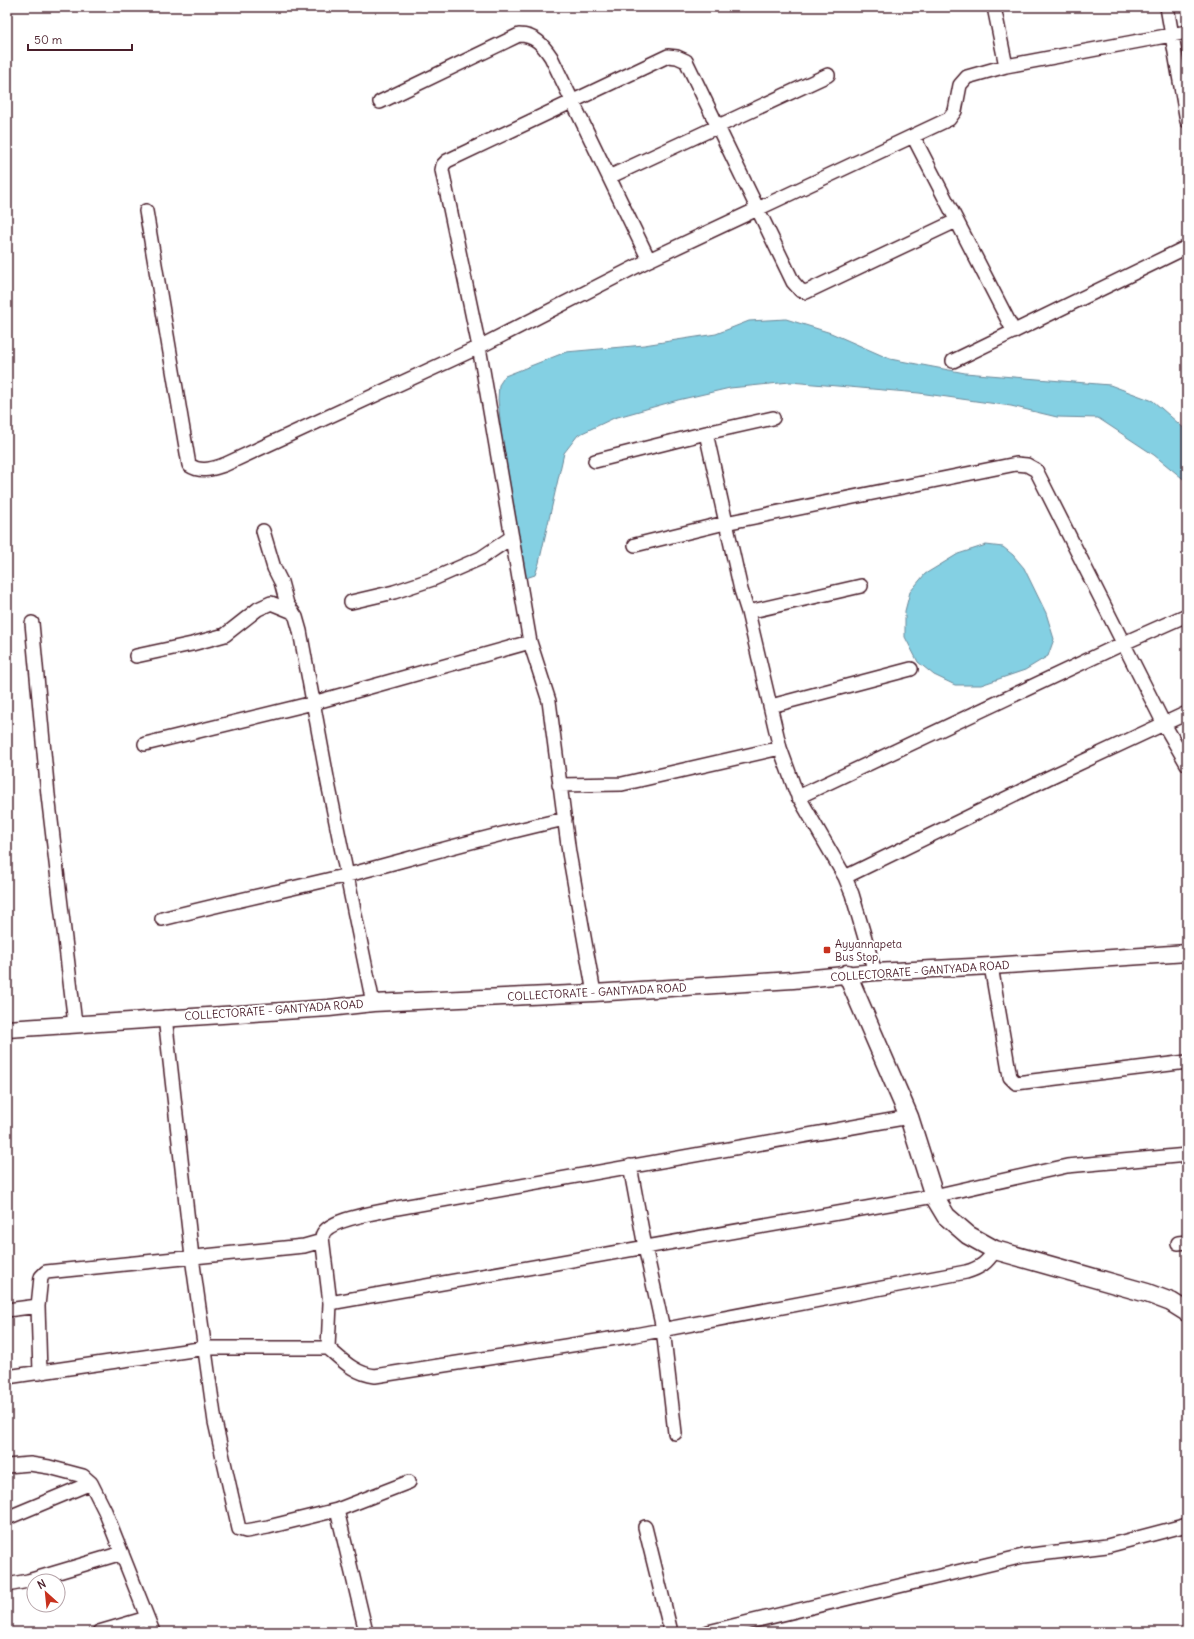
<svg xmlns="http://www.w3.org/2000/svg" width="1194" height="1639" font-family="Delius,sans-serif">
  <rect width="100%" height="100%" fill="#fff"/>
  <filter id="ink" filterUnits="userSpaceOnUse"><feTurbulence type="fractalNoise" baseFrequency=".025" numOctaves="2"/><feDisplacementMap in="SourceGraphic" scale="8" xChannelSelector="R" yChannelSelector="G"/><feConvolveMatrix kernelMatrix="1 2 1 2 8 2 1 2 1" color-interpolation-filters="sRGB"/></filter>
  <g filter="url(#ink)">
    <path fill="#84d0e3" stroke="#6d8999" d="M786 319 831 333 890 359 965 373 1110 385 1153 401 1187 431V482L1154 455 1098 418 1057 417 1011 406 919 393 790 382 730 388 678 400 614 418 578 435 564 453 539 563 535 575 526 578 512 512 505 472 498 399 499 385 505 376 566 352 644 345 716 334 749 321Z
      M986 545 1003 547 1013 555 1024 568 1046 613 1054 639 1048 656 1025 670 981 685H955L934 675 918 662 905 637V611L910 592 925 574 958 554Z"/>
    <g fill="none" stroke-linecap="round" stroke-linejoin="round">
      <g stroke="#4a1f2b" stroke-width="16">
        <path id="minor" d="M994 7 1006 66
          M1167 7 1187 121
          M380 102 519 35C535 35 543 45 551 57L649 260
          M913 136 1014 332
          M609 177 828 75
          M146 211 189 465C201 473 211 469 224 465L479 347 649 260 949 119 955 111 960 85 967 77 1006 66 1187 32
          M953 361 1187 247
          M706 433 741 590 748 612 780 748 796 792 845 877 852 894 875 972
          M595 461 706 433 773 418
          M263 531 274 568 281 582 287 604 296 617 300 631 328 783 373 1003
          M635 545 725 523 1016 464 1027 465 1036 470 1164 724 1187 764
          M351 602 394 592 433 579 481 558 512 537
          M748 612 861 586
          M32 623 48 795 75 1024
          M136 656 192 644 225 635 258 609 271 603 293 612
          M771 706 911 669
          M145 744 313 703 530 642
          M559 785 622 784 780 748
          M798 797 1124 643 1187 615
          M845 877 1050 777 1187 713
          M162 919C224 903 286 890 348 875 420 856 492 835 565 819
          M991 966 1010 1077 1016 1083 1187 1062
          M594 993 569 853 549 701 530 642 479 347 442 170 443 165 447 161 668 56 677 57 686 61 793 282 800 290 806 292 956 221
          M165 1017 192 1257 215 1422 239 1529 246 1531 268 1527 337 1510 409 1482
          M630 1166 645 1247 663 1329 675 1433
          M1178 1243 1187 1242
          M330 1303 934 1196 1067 1166 1187 1155
          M7 1310 38 1306
          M328 1348 330 1303 322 1237C324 1219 381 1212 397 1208L909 1117
          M40 1373 38 1306 41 1277 46 1272 304 1246 322 1241
          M7 1377 206 1348H328C342 1360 355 1374 375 1376L635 1335 966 1272C980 1268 987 1263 995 1250
          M7 1466 30 1464 49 1467 83 1476 91 1483
          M337 1510 366 1632
          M7 1518 91 1483 105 1511 153 1632
          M645 1527 671 1632
          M7 1585 28 1581 122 1553
          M99 1632 147 1618
          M708 1632 1023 1556 1107 1546 1187 1525"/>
      </g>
      <g stroke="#4a1f2b" stroke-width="19">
        <path id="tertiary" d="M7 1029 329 1008 373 1003 594 993 793 980 875 972 991 966 1187 953"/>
      </g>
      <g stroke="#4a1f2b" stroke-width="21">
        <path id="secondary" d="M847 974 909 1117 934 1196 946 1216 968 1235 995 1250 1147 1293 1171 1302 1187 1312"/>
      </g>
      <use href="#minor" stroke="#fff" stroke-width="13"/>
      <use href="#tertiary" stroke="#fff" stroke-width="16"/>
      <use href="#secondary" stroke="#fff" stroke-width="18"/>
    </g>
  </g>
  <rect fill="#c8321e" stroke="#fff" stroke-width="1.5" x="823" y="946" width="8" height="8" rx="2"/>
  <g text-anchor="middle" stroke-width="4" stroke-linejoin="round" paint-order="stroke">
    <g font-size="11" fill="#4a1f2b" stroke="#fff" text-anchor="start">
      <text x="835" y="948">Ayyannapeta<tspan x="835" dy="13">Bus Stop</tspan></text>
    </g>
    <g font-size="11" fill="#4a1f2b" stroke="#fff">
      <text transform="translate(920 971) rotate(-4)" y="4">COLLECTORATE - GANTYADA ROAD</text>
      <text transform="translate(597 992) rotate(-3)" y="4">COLLECTORATE - GANTYADA ROAD</text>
      <text transform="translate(274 1010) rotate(-4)" y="4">COLLECTORATE - GANTYADA ROAD</text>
    </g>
  </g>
  <rect width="1194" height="1639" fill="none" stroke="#fff" stroke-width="24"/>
  <rect x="12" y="12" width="1170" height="1615" fill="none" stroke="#4a1f2b" stroke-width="1.5" filter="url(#ink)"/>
  <g transform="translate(46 1593) rotate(333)"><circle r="19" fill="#ffffff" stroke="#b7a5aa"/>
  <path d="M0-3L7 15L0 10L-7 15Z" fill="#c8321e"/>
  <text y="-6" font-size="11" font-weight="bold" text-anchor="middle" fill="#4a1f2b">N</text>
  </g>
  <path d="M28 44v6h104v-6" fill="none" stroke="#4a1f2b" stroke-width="2"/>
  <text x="34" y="44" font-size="12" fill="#4a1f2b" stroke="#ffffff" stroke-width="3" paint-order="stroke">50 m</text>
</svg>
